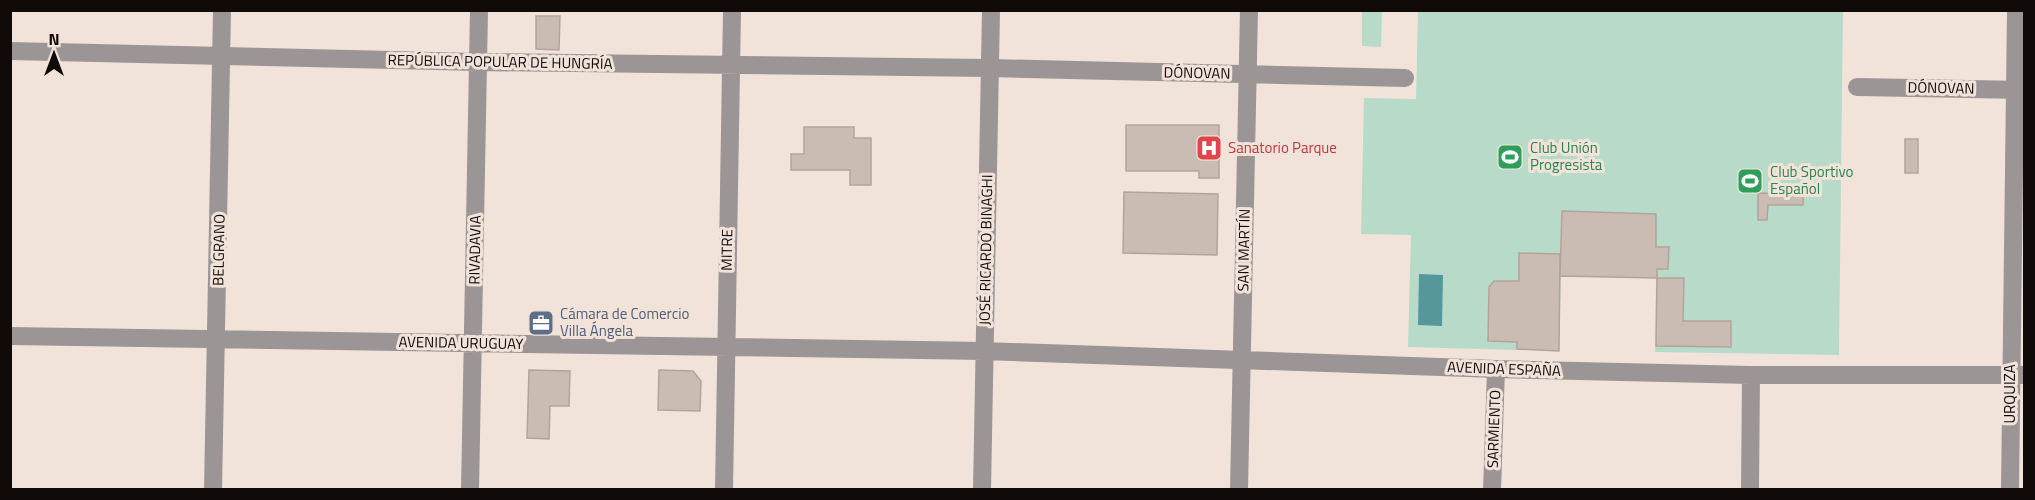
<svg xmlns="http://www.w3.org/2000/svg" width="2035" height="500" font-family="'Titillium Web',sans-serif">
  <rect width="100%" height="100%" fill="#f2e3da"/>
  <path fill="#b8dbc9" d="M1362 11H1382L1381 47 1362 46Z
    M1418 11H1843L1839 355 1655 352 1656 278 1561 276 1559 351 1408 347 1411 235 1361 234 1364 98 1416 99Z"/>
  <path fill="#55979b" d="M1419 274 1443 275 1442 326 1418 325Z"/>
  <path fill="#cabcb3" stroke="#b2a49c" stroke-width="1.5" d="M536 16H560L559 50 536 49Z
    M1126 125H1219V178H1199V171H1126Z
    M804 127H854V138H871V185H850V170H791V154H804Z
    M1905 139H1918V173H1905Z
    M1124 192 1218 194 1217 255 1123 253Z
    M1758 193 1803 194V205H1768L1767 220H1758Z
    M1562 211 1656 214V247H1669L1668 269H1657V278L1560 276Z
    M1519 253 1560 254 1559 351 1517 349V342L1488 341 1489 287 1494 281H1519Z
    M1657 278H1684L1683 321H1731V347L1656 346Z
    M529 370 570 371 569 406H550L549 439 527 438Z
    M659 370 693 371 701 381 700 411 658 410Z"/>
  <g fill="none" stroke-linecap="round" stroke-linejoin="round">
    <path stroke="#9c9595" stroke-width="18" d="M10 51 478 62 990 68 1405 78
      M1857 87 2024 90
      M10 336 984 351 1496 369 1751 375H2024
      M213 490 222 10
      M470 490 479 10
      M724 490 732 10
      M982 490 991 10
      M1239 490 1249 10
      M1492 490 1496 369
      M1750 490 1751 375
      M2010 490 2016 10"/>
  </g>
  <defs>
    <g id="hospital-square" transform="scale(1.35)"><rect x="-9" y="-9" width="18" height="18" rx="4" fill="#e0444e" stroke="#f2e3da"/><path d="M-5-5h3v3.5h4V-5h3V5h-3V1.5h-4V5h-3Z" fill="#fff"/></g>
    <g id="stadium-square" transform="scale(1.35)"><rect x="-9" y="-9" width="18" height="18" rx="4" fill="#2e9e5b" stroke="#f2e3da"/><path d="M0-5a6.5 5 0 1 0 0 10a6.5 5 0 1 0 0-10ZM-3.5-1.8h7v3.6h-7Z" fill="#fff"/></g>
    <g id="office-square" transform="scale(1.35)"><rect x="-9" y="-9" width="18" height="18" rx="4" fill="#5c6f8a" stroke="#f2e3da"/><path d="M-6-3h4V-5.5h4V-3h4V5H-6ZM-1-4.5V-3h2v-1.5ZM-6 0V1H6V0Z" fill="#fff"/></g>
  </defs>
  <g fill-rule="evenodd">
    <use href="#hospital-square" x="1209" y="148"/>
    <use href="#stadium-square" x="1510" y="157"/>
    <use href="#stadium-square" x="1750" y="181"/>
    <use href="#office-square" x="541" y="323"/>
  </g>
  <g text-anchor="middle" stroke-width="6" stroke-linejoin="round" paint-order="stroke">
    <g font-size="15" fill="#100b09" stroke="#f2e3da">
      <text transform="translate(500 62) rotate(1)" y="5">REPÚBLICA POPULAR DE HUNGRÍA</text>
      <text transform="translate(1197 73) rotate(1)" y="5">DÓNOVAN</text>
      <text transform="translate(1941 88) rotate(1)" y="5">DÓNOVAN</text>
      <text transform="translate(219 250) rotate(-89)" y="5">BELGRANO</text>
      <text transform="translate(475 250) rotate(-89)" y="5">RIVADAVIA</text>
      <text transform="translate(727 250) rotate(-89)" y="5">MITRE</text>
      <text transform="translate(986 250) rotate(-89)" y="5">JOSÉ RICARDO BINAGHI</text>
      <text transform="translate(1244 250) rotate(-89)" y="5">SAN MARTÍN</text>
      <text transform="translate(461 343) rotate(1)" y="5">AVENIDA URUGUAY</text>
      <text transform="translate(1504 369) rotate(2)" y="5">AVENIDA ESPAÑA</text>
      <text transform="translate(2010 394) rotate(-90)" y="5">URQUIZA</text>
      <text transform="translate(1494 429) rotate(-88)" y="5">SARMIENTO</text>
    </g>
    <g font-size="15" fill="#be3a42" stroke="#f2e3da" text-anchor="start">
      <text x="1228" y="153">Sanatorio Parque</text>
    </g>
    <g font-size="15" fill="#27864d" stroke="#f2e3da" text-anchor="start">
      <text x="1530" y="153">Club Unión<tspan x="1530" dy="17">Progresista</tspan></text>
      <text x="1770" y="177">Club Sportivo<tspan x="1770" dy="17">Español</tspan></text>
    </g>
    <g font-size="15" fill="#4e5e75" stroke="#f2e3da" text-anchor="start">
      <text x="560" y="319">Cámara de Comercio<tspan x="560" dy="17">Villa Ángela</tspan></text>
    </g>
  </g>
  <rect width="2035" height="500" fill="none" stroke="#100b09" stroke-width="24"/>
  <g transform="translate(54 54)" stroke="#f2e3da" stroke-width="4.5" paint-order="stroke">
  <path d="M0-4.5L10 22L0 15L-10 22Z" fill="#100b09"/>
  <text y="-9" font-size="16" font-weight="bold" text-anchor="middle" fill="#100b09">N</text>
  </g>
</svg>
